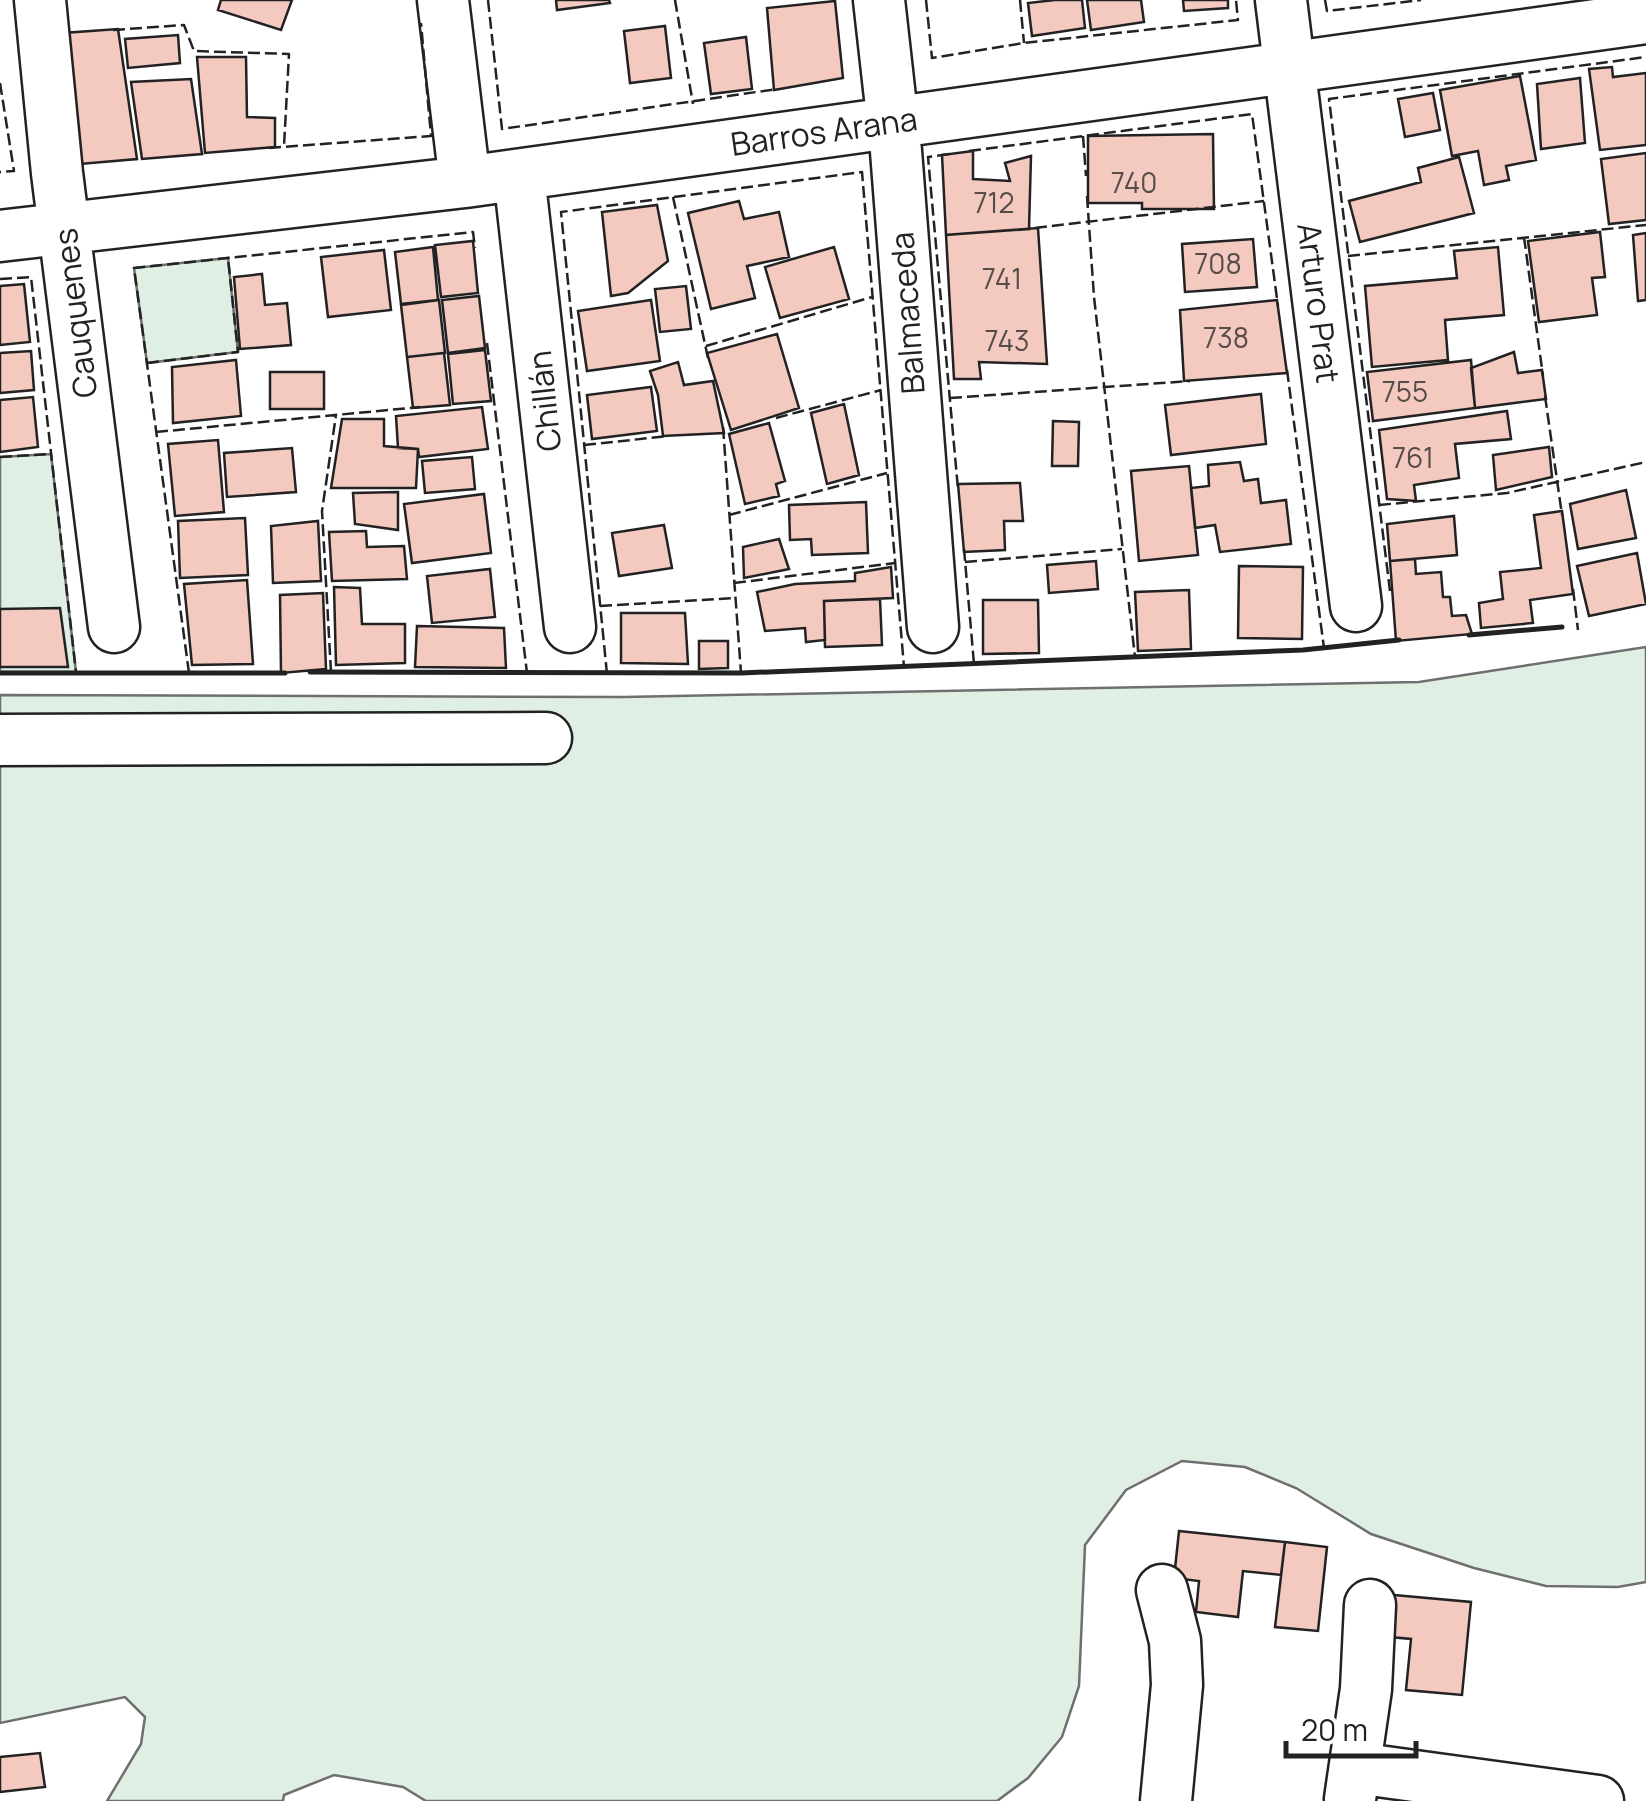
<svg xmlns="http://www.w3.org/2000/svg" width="1646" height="1801" font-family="Manrope,sans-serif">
  <rect width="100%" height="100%" fill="#fff"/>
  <path fill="#e0efe3" stroke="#6f6f6f" stroke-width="2.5" d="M228 258 238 352 147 363 134 268Z
    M51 454 76 672H0V457Z
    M1646 647V1582L1618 1587 1546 1586 1474 1568 1371 1534 1296 1488 1245 1467 1182 1461 1126 1490 1085 1545 1079 1686 1062 1737 1028 1778 997 1801H426L403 1787 334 1775 284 1795 283 1801H107L141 1744 145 1717 125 1697 0 1723V695L624 697 1419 682Z"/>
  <path fill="#f3c9c0" stroke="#222" stroke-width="2.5" d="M221 0H292L281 30 218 10Z
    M556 0H609L610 3 557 10Z
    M1055 0H1082L1085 28 1032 36 1028 3Z
    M1087 0H1141L1144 22 1091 30Z
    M1183 0H1228V8L1184 11Z
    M835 1 843 78 774 90 767 8Z
    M665 26 671 78 630 83 624 31Z
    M118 29 137 159 80 164 63 33Z
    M178 35 180 63 128 68 125 39Z
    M746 37 752 89 711 94 704 43Z
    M197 57H246L247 117 275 118V147L205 153Z
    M1612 67 1613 77 1646 73V145L1600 150 1589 69Z
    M1520 76 1536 160 1506 166 1509 180 1484 185 1478 151 1452 156 1440 90Z
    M1580 78 1585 143 1541 149 1537 84Z
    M191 79 202 154 142 159 131 82Z
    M1433 93 1440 130 1405 137 1398 99Z
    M1213 134 1214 209H1142V203H1088V136Z
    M973 151V179L1010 181 1005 163 1031 156 1029 229 946 235 942 155Z
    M1646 153V220L1609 224 1601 159Z
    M1459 157 1474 213 1360 242 1349 201 1421 182 1418 168Z
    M739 201 744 219 779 212 789 257 747 266 755 298 711 309 688 213Z
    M657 205 668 261 628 293 611 296 602 212Z
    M1038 228 1047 364 979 362 981 379H954L946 235Z
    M1600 232 1605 277 1592 278 1597 315 1539 322 1528 241Z
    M1646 233V300L1638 301 1633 235Z
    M1253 239 1257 287 1185 292 1182 244Z
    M473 241 478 293 441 297 435 245Z
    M433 247 438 300 401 304 395 252Z
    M834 247 849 299 780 318 765 267Z
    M1498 247 1504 315 1445 320 1448 360 1372 367 1365 286 1457 278 1454 251Z
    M384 250 391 310 328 317 321 257Z
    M262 274 265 305 287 303 291 345 240 349 234 277Z
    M24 284 30 342 0 345V286Z
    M686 286 691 329 660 332 655 289Z
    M479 296 485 348 448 353 442 300Z
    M439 300 445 353 407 357 401 305Z
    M651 300 660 361 587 371 578 311Z
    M1277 300 1287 373 1184 381 1180 310Z
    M777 334 799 408 731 430 707 353Z
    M485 350 491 401 453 404 448 354Z
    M31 351 34 390 0 393V353Z
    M1514 352 1518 373 1542 370 1546 399 1475 408 1471 368Z
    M444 353 450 405 413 408 407 357Z
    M236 360 241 416 173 423 172 367Z
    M1471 360 1475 408 1373 421 1367 372Z
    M678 362 684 385 713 381 724 433 663 436 658 395 650 371Z
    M270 372H324V409H270Z
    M651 387 657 431 592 439 587 395Z
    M1261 394 1266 444 1171 455 1165 405Z
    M33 397 38 447 0 452V400Z
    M844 404 859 475 827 484 811 413Z
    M482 407 488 449 419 457 418 449 398 448 396 416Z
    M1507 411 1511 439 1455 444 1459 478 1414 485 1416 501 1387 499 1379 430Z
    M342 419H384V446L418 449 416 488H331Z
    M1053 421 1079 422 1078 466H1052Z
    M769 423 785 481 776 484 779 496 745 504 729 434Z
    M218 440 224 512 175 516 168 444Z
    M1549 447 1552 477 1496 490 1493 455Z
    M292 448 296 492 227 497 224 453Z
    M472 457 475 489 425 493 422 461Z
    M1240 462 1244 481 1258 479 1261 503 1286 500 1291 544 1220 552 1215 525 1195 528 1191 488 1209 486 1208 465Z
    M1189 466 1198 555 1139 561 1131 471Z
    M1020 483 1023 521H1004L1005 550 964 552 958 484Z
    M1626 490 1636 538 1578 549 1570 504Z
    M398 492V530L355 524 353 493Z
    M484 494 491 553 412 563 404 504Z
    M866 502 868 553 812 555 811 539 790 540 789 505Z
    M1562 511 1573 594 1530 600 1533 623 1481 628 1479 603 1503 599 1500 572 1541 568 1534 515Z
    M1454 516 1457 555 1390 561 1387 524Z
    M245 518 248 575 180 578 178 521Z
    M318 521 321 581 273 583 271 526Z
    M664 525 672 568 619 576 612 533Z
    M366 531 367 547 404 546 407 579 332 581 329 532Z
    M779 539 789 569 744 578 743 547Z
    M1637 553 1646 604 1589 616 1577 566Z
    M1415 559 1416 574 1441 572 1443 597H1450L1452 616 1466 615 1472 634 1396 641 1390 561Z
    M1096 561 1098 589 1049 593 1047 565Z
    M1239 566 1303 567 1302 639 1238 638Z
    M891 567 893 598 824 601 825 640 806 642 805 628 765 631 757 592 795 584 855 581V573Z
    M490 569 495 617 432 623 427 576Z
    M247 580 253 664 192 665 184 584Z
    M334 587 360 588 362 624H405V663L336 665Z
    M1189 590 1191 649 1138 651 1135 592Z
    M323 593 326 669 281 673 280 595Z
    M880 599 882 645 825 647 824 601Z
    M983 600H1038L1039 653 983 654Z
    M60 608 68 667H0V609Z
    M621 613H685L688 664 621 663Z
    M417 626 504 628 506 668 415 667Z
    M699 641H728V668L699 669Z
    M1179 1531 1285 1542 1281 1575 1243 1571 1238 1617 1196 1612 1199 1581 1174 1578Z
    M1285 1542 1327 1547 1318 1631 1275 1627Z
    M1394 1595 1471 1602 1462 1695 1406 1690 1411 1639 1390 1637Z
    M40 1753 45 1787 0 1792V1757Z"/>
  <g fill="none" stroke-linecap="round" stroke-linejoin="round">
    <g stroke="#222" stroke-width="55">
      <path id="minor" d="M40 0 57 173 114 627
        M443 0 465 182
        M879 0 896 151 933 627
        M1281 0 1356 606
        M519 175 570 627
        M0 236 465 182 1646 18
        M0 740 546 738
        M1162 1590 1175 1641 1177 1685 1166 1801
        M1356 1768 1598 1801
        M1350 1799 1366 1689 1370 1605"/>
    </g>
    <use href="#minor" stroke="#fff" stroke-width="50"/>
    <path stroke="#222" stroke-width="2.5" stroke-dasharray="12 5" stroke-linecap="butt" d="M488 0 502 129 777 89
      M675 0 693 104
      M926 0 932 58 1024 43 1238 20 1236 0
      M1020 0 1024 43
      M1325 0 1327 11 1421 0
      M113 30 184 25 194 51 289 54 284 146
      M0 83 14 171 0 172
      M1083 136 1086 176
      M269 148 431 136 421 23
      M969 151 1252 114 1278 306
      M949 154 928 157 958 489
      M1087 196 1094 297 1135 657
      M673 197 708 358
      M1035 228 1264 201
      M1524 237 1543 376
      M1348 256 1646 225
      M0 279 31 277 76 672
      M487 343 527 673
      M706 346 872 297
      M147 363 238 352 228 258
      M1287 370 1324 648
      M1545 396 1562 515
      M950 398 1190 381
      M776 418 881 390
      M723 427 741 673
      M156 432 420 407
      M584 445 669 436
      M0 457 51 454
      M1379 505 1507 493 1646 462
      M729 515 887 473
      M964 549 974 664
      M965 562 1122 549
      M734 583 895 563
      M1573 589 1578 630
      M1390 591 1329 99 1646 57
      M600 606 736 598
      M331 672 322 511 336 415
      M189 673 134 268 473 232 475 248
      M607 674 561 212 862 172 904 667"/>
    <path stroke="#222" stroke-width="5" d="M1469 635 1562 627
      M310 672 741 673 1303 650 1399 640
      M0 673H285"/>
  </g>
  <g text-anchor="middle" stroke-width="8" stroke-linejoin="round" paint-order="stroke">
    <g font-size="28" fill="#564c4a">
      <text x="1134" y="193">740</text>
      <text x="994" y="213">712</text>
      <text x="1218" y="274">708</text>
      <text x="1002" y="289">741</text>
      <text x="1226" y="348">738</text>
      <text x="1007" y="351">743</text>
      <text x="1405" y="402">755</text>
      <text x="1413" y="468">761</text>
    </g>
    <g font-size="32" fill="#222" stroke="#fff">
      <text transform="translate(824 132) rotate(-8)" y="11">Barros Arana</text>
      <text transform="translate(1318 303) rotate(83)" y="11">Arturo Prat</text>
      <text transform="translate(76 313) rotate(-97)" y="11">Cauquenes</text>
      <text transform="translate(908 313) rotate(-94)" y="11">Balmaceda</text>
      <text transform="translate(545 401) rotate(-96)" y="11">Chillán</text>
    </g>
  </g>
  <path d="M1286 1741v15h130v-15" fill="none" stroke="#222222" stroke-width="5"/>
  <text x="1301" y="1741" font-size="30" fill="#222222" stroke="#ffffff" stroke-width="8" paint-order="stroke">20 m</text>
</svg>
